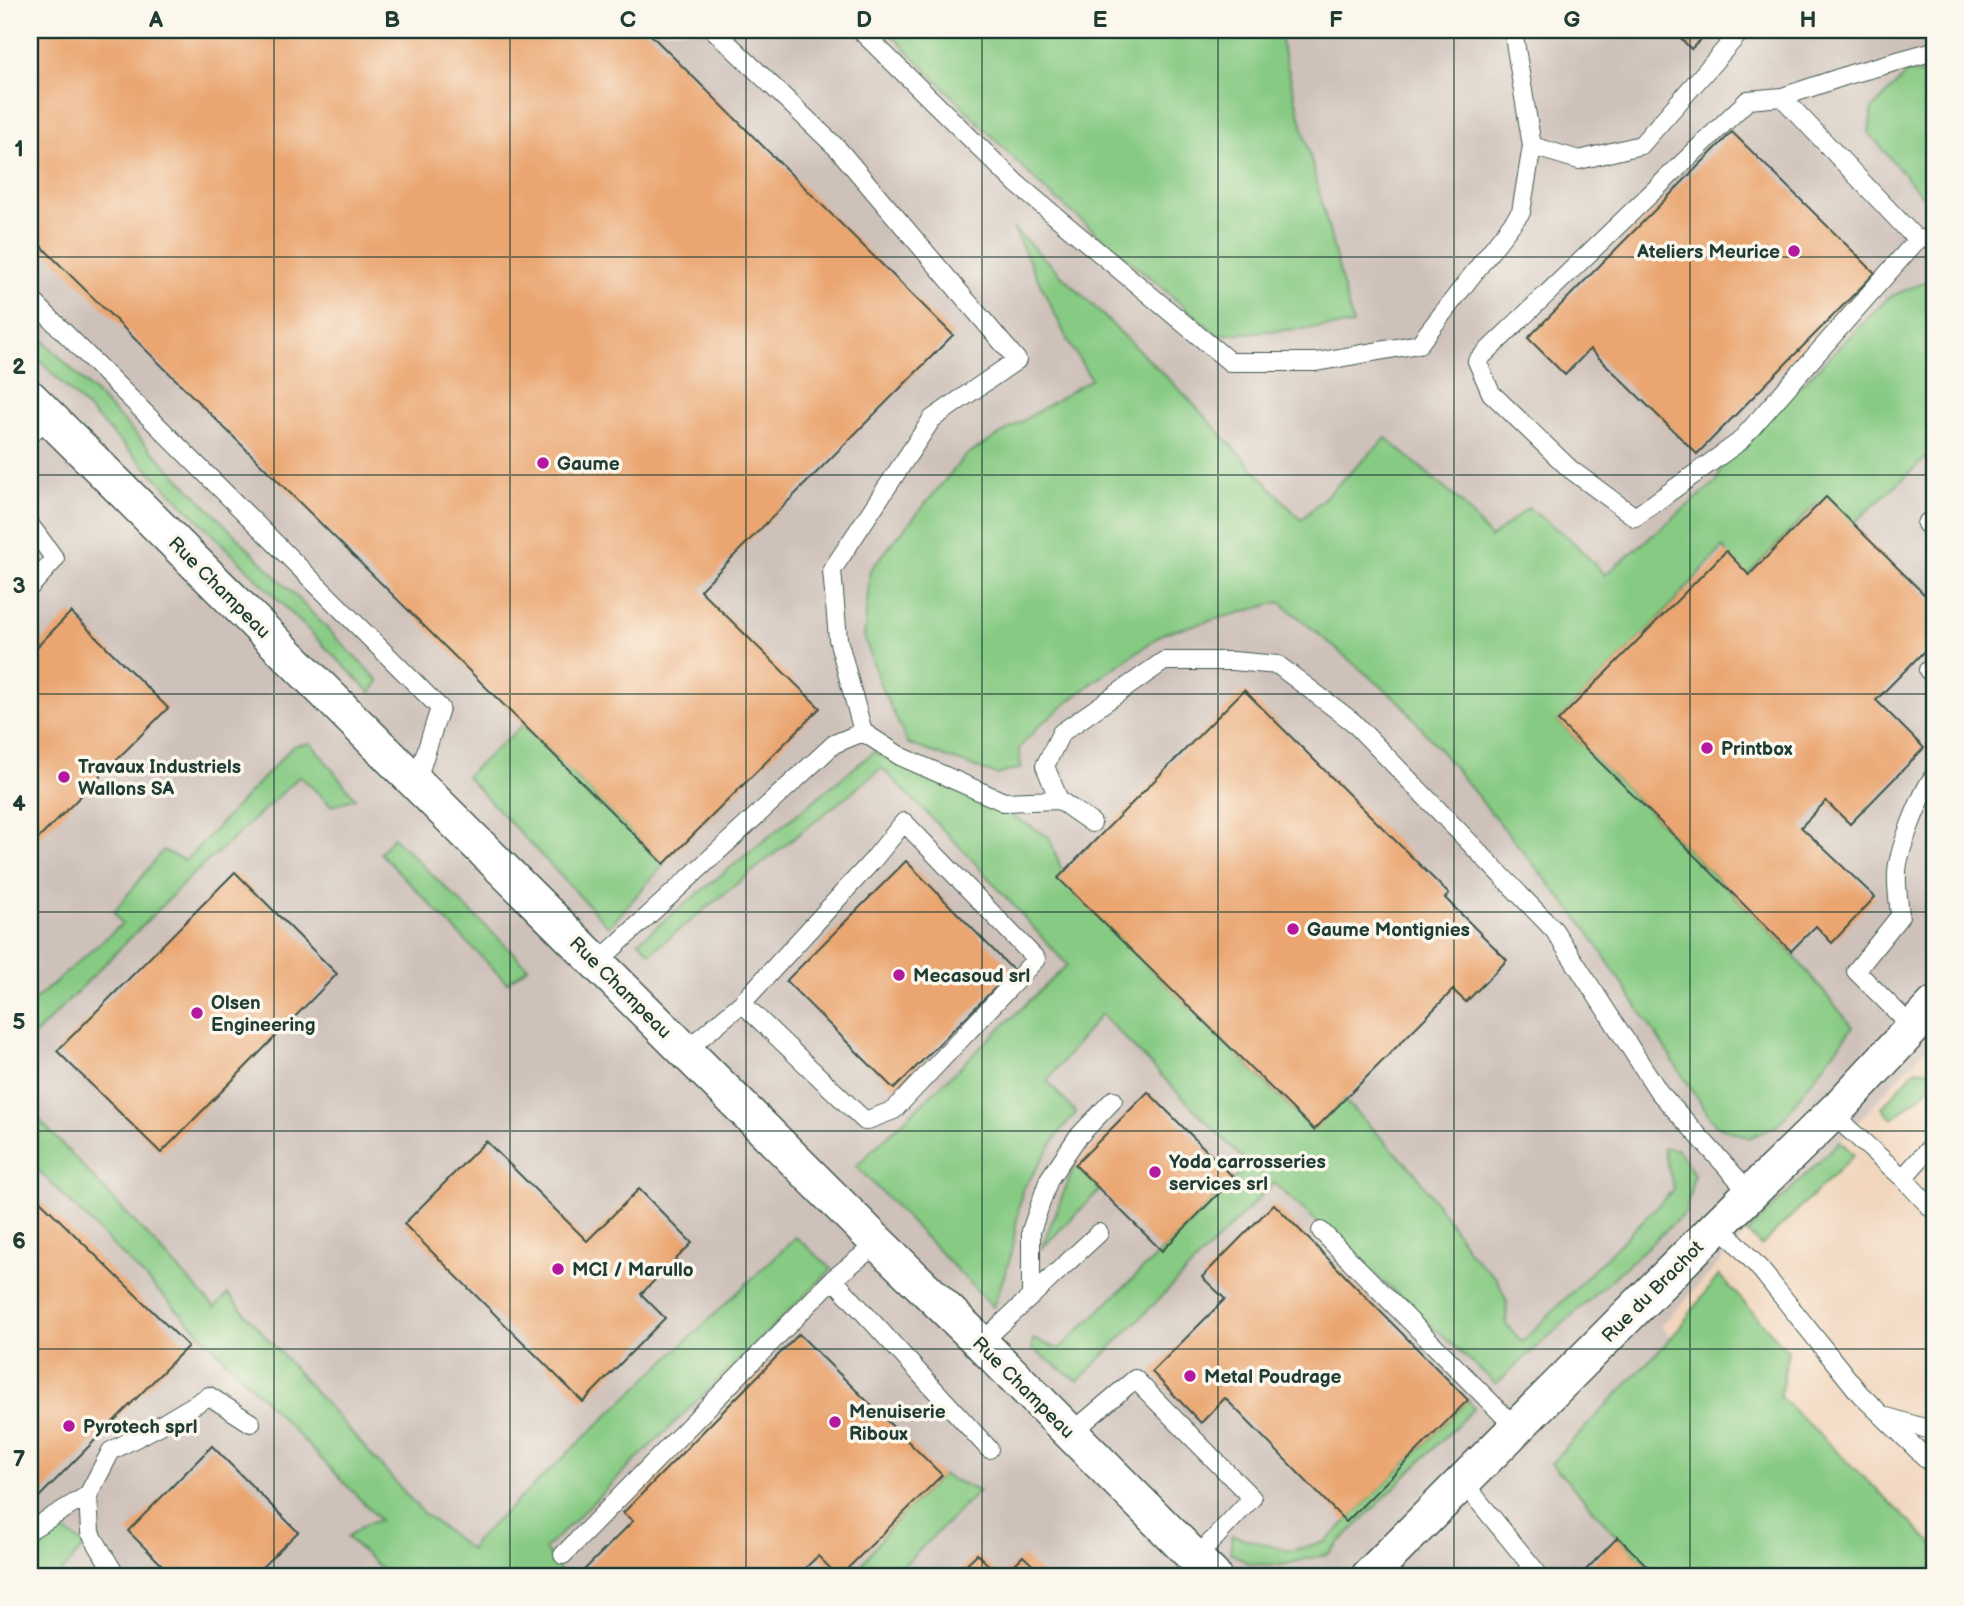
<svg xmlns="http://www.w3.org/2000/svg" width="1964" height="1606" font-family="'Balsamiq Sans',sans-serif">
  <rect width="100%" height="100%" fill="#fbf7ec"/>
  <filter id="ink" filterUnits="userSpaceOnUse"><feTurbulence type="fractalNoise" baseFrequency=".0143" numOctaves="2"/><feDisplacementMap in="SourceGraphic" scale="14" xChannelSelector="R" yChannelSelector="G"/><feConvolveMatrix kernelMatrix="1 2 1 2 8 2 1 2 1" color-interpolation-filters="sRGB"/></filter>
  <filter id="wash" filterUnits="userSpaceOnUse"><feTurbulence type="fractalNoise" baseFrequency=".00686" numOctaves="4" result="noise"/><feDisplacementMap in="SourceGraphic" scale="28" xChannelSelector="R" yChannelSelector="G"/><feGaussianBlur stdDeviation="1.57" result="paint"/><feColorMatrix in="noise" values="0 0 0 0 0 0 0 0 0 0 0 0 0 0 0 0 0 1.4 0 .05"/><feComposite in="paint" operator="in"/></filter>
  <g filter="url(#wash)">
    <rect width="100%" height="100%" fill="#f2ecd5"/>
    <path fill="#f1d5bd" d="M1934 1040V1576H1905L1661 1326 1747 1233 1840 1141Z"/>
    <path fill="#cec1ba" d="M30 30H1934V1040L1840 1141 1747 1233 1661 1326 1905 1576H30Z"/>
    <path fill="#86ca83" stroke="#52845c" stroke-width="2" d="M887 30H1278L1353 325 1218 335 1043 188Z
      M1908 72 1934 76 1933 209 1869 133 1872 109Z
      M1013 228 1184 394 1301 520 1386 438 1462 503 1490 538 1528 508 1569 538 1605 575 1716 482 1724 462 1889 297 1934 278V451L1849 527 1818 502 1745 578 1723 547 1651 627 1558 721 1790 951 1853 1027 1778 1125 1749 1138 1715 1125 1585 927 1401 703 1280 602 1164 633 1091 684 1039 726 1019 748 1021 768 997 775 908 744 880 684 864 636 870 570 965 456 1091 379 1069 343Z
      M30 327 379 681 371 693 30 351Z
      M523 725 664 864 609 927 466 776Z
      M311 743 355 798 332 806 300 776 223 848 193 874 30 1040V1004L122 924 114 912 163 850 185 861 293 746Z
      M874 752 998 808 1049 837 1063 873 1059 878 1313 1130 1344 1100 1414 1171 1472 1255 1497 1279 1507 1301 1506 1324 1522 1342 1674 1189 1663 1148 1677 1149 1694 1174 1686 1212 1496 1384 1274 1183 1078 1381 1032 1349 1033 1339 1059 1349 1162 1251 1249 1165 1101 1014 1047 1081 1076 1113 1061 1130 1022 1191 1010 1259 993 1307 856 1166 1067 965 965 852 882 768 650 953 639 941Z
      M393 837 528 967 507 983 380 853Z
      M1934 1068V1084L1892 1119 1882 1107 1916 1069 1930 1071Z
      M30 1110 215 1308 228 1294 422 1512 471 1550 474 1542 796 1237 832 1269 545 1549 564 1576H389L347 1537 366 1524 380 1520 197 1330 30 1162Z
      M1840 1141 1854 1155 1761 1246 1747 1233Z
      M1075 1165 1100 1190 1041 1249Z
      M1719 1275 1788 1351 1780 1397 1934 1545V1576H1657L1618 1537 1551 1463 1672 1337Z
      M1468 1400 1474 1408 1328 1554 1282 1565 1250 1564 1230 1553 1232 1535 1290 1551 1327 1541Z
      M942 1475 979 1491 893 1576H853L890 1527Z
      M56 1525 85 1545 59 1576H30V1548Z"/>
    <g id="blocks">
      <path fill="#eaa56f" d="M30 30H646L953 335 700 590 820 708 664 864 30 235Z
        M1673 30H1711L1691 49Z
        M1732 132 1875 273 1697 454 1590 349 1565 375 1528 338Z
        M1826 497 1934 604V641L1876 700 1924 748 1850 824 1826 801 1801 827 1875 897 1832 943 1816 926 1791 951 1558 721 1726 551 1749 575Z
        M71 612 168 708 30 847V654Z
        M1244 690 1449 894 1445 898 1507 960 1466 1002 1453 990 1314 1130 1058 878Z
        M906 861 1013 970 894 1089 786 981Z
        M235 872 337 974 161 1153 57 1051Z
        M1148 1092 1234 1178 1162 1251 1075 1165Z
        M486 1141 587 1241 639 1189 692 1243 641 1294 665 1318 583 1402 404 1224Z
        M30 1191 188 1346 30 1506Z
        M1274 1204 1468 1400 1346 1522 1225 1398 1201 1423 1152 1372 1225 1299 1202 1277Z
        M799 1334 942 1475 840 1576H838L818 1556 797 1576H578L633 1521 623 1513Z
        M212 1446 298 1532 253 1576H173L128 1531Z
        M1618 1537 1657 1576H1580Z
        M977 1554 1000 1576H954Z
        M1023 1556 1044 1576H1003Z"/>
    </g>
  </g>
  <g filter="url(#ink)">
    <use href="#blocks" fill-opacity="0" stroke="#3f574c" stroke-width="2"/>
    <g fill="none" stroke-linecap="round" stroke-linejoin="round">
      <g stroke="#3f574c" stroke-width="20">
        <path id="lane" d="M714 30 838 149 1017 360 932 419 832 570 838 639 863 732
          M860 30 1017 184 1230 362H1316L1419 344 1521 212 1532 146 1513 30
          M1934 51 1851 74 1782 97 1917 240 1934 237
          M1782 97 1748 100 1477 361 1491 393 1570 469 1635 517 1739 442 1917 240
          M1532 146 1579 160 1641 145 1742 30
          M30 298 440 708 416 783
          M30 434 49 417
          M1926 524 1934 516
          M30 525 55 559 30 587
          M1928 670 1934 677
          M1092 823 1059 800 1045 766 1061 733 1164 661H1233L1278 665 1353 722 1554 930 1659 1092 1750 1193
          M597 963 834 744 863 732 900 756 1004 802 1059 800
          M1913 1028 1856 971 1900 916C1899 902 1896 887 1897 873 1897 853 1922 791 1934 776
          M685 1051 742 1003 865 1121 894 1110 1036 959 904 822 873 860 742 1003
          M1832 1114 1903 1178 1934 1143
          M1903 1178 1934 1211
          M1719 1224 1761 1270 1860 1394 1934 1466
          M1321 1231 1516 1428
          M833 1279 878 1243
          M1031 1297V1231L1049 1179 1077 1138 1113 1100
          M981 1343 1099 1233
          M1887 1417 1934 1431
          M1070 1434 1135 1379 1252 1498 1195 1559
          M1463 1482 1538 1574
          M30 1530 88 1495
          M563 1555 833 1279 989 1449
          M116 1576 90 1532 88 1495 111 1451 159 1426 209 1396 251 1423"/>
      </g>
      <g stroke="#3f574c" stroke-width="38">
        <path id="street" d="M30 398 878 1243 981 1343 1213 1576
          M1369 1576 1722 1221 1841 1105 1934 1005"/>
      </g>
      <use href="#lane" stroke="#fff" stroke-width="18"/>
      <use href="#street" stroke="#fff" stroke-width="35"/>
    </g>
  </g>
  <path fill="none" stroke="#1f3d34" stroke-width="2" stroke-opacity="0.55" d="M274 30V1576M510 30V1576M746 30V1576M982 30V1576M1218 30V1576M1454 30V1576M1690 30V1576M30 257H1934M30 475H1934M30 694H1934M30 912H1934M30 1131H1934M30 1349H1934"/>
  <g fill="#b5179e" stroke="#fbf7ec" stroke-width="2.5">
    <circle cx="1794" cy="251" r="7"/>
    <circle cx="543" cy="463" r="7"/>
    <circle cx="1707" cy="748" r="7"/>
    <circle cx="64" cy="777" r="7"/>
    <circle cx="1293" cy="929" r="7"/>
    <circle cx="899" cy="975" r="7"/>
    <circle cx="197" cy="1013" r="7"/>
    <circle cx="1155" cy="1172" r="7"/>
    <circle cx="558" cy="1269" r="7"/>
    <circle cx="1190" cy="1376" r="7"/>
    <circle cx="835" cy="1422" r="7"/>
    <circle cx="69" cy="1426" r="7"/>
  </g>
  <g text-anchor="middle" stroke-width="7" stroke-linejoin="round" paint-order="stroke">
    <g font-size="19" font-weight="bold" fill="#1f3d34" stroke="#fbf7ec" text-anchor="start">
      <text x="1780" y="258" text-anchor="end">Ateliers Meurice</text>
      <text x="557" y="470">Gaume</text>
      <text x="1721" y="755">Printbox</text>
      <text x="78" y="773">Travaux Industriels<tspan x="78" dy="22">Wallons SA</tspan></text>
      <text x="1307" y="936">Gaume Montignies</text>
      <text x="913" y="982">Mecasoud srl</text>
      <text x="211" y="1009">Olsen<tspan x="211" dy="22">Engineering</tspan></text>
      <text x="1169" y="1168">Yoda carrosseries<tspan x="1169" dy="22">services srl</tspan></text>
      <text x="572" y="1276">MCI / Marullo</text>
      <text x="1204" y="1383">Metal Poudrage</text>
      <text x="849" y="1418">Menuiserie<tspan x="849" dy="22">Riboux</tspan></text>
      <text x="83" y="1433">Pyrotech sprl</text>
    </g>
    <g font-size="19" fill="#1f3d34" stroke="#fbf7ec">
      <text transform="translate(220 587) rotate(45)" y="7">Rue Champeau</text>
      <text transform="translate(621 987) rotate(45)" y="7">Rue Champeau</text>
      <text transform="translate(1652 1291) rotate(-45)" y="7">Rue du Brachot</text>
      <text transform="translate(1024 1387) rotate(45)" y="7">Rue Champeau</text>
    </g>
  </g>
  <rect width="1964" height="1606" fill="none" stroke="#fbf7ec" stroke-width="77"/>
  <rect x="38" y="38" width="1888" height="1530" fill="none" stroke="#1f3d34" stroke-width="2.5"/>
  <g font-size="23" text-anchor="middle" font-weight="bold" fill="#1f3d34">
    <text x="156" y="27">A</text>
    <text x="392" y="27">B</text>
    <text x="628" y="27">C</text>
    <text x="864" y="27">D</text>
    <text x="1100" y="27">E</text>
    <text x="1336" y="27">F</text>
    <text x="1572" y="27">G</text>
    <text x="1808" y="27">H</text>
    <text x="19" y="156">1</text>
    <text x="19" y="374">2</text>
    <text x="19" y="593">3</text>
    <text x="19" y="811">4</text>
    <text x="19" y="1029">5</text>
    <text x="19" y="1248">6</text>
    <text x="19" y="1466">7</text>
  </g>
</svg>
